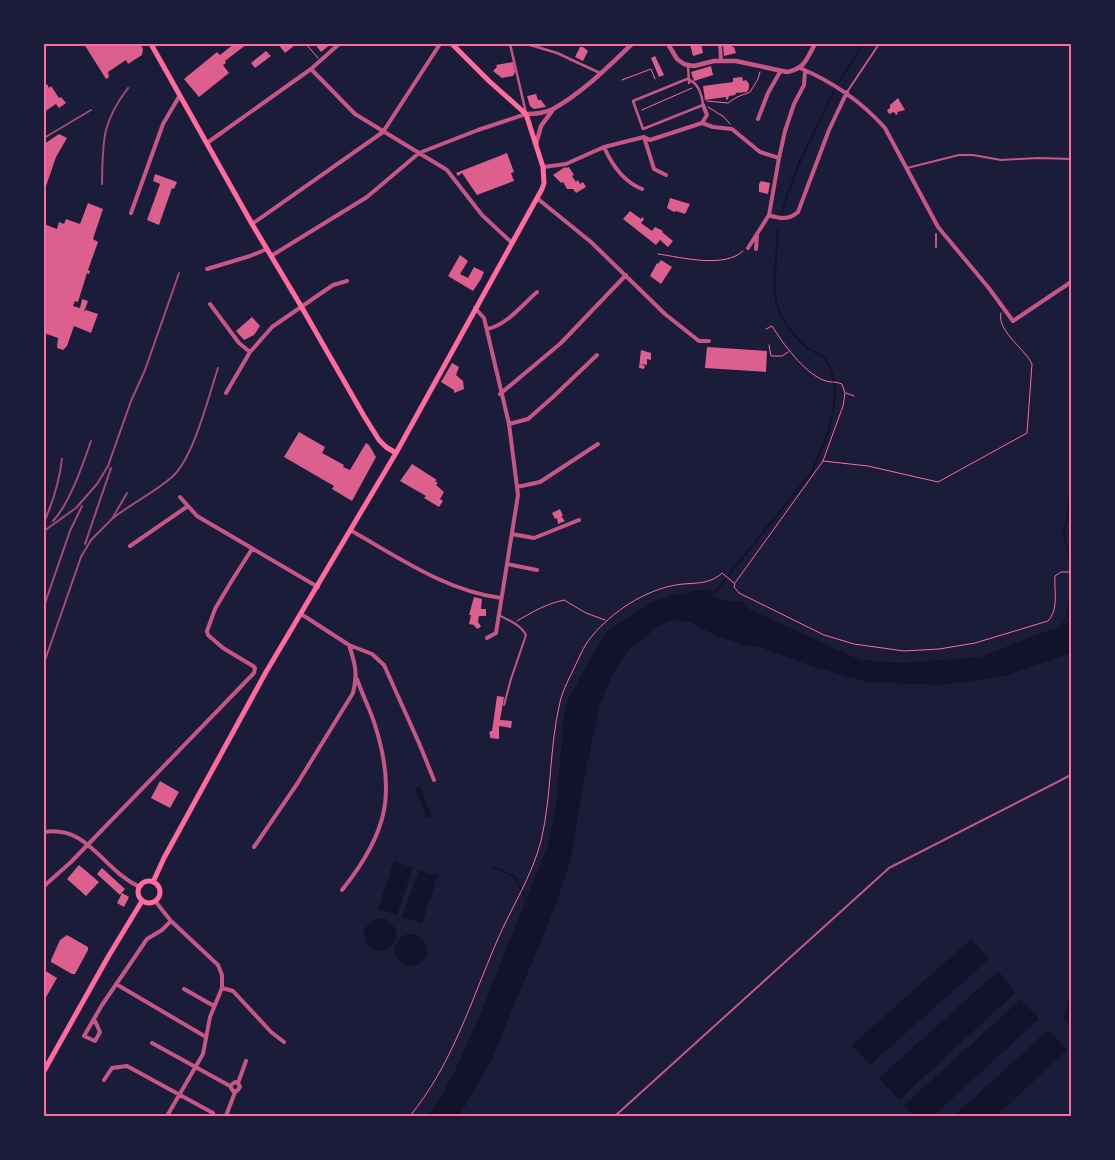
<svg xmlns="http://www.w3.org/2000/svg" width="1115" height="1160" font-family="Montserrat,sans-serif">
  <rect width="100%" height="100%" fill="#1b1b3a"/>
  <path fill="#12122b" d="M698 590H710L712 597 727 601H742L749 609 860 660 900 663 981 657 1044 632 1060 627 1071 621V653L1004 676 942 685 867 682 814 667 763 648 743 645 713 634 690 622 671 620 659 626 628 650 612 676 599 706 582 790 572 854 555 907 490 1063 459 1116H427L435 1106 452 1077 478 1020 547 848 556 806 565 708 569 697 606 632 652 602 674 595Z
    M420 786 432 817 427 818 415 788Z
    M394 861 413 868 397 915 378 909Z
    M419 870 438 876 422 923 402 917Z
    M364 935a16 16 0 1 1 32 0a16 16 0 1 1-32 0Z
    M395 950a16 16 0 1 1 32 0a16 16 0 1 1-32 0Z
    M971 939 989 959 870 1065 852 1045Z
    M998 971 1016 992 899 1100 879 1078Z
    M1071 992V1023L1063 1020Z
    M1021 999 1039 1019 933 1116H914L904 1105Z
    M1048 1030 1067 1050 996 1116H954Z"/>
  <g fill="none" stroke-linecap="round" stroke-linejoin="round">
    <path stroke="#12122b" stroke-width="2" d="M839 82 863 44
      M781 214 797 168 834 91
      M1071 486 1067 522 1063 534 1069 554 1071 575
      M711 597 811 473C826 443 848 388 824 358 820 353 812 352 808 348 795 337 782 321 777 305 772 288 777 248 778 229
      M1060 628 1067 618 1071 596
      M494 867 514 876 527 901"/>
  </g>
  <path fill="#dd5f8e" d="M84 44H140L143 49 142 55 128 64 126 60 108 72 109 77 106 79Z
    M234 44H247L225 61 226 63 223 65 229 73 199 97 184 79 217 52 220 55Z
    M278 44H293L295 45 285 53Z
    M315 44H331L321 52Z
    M690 44H701L703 53 693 56Z
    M723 44H731L732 47H734L736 53 724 56Z
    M580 47H583L588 51 583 61 575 57Z
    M266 51 271 56 255 68 251 63Z
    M655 56 664 75 659 77 651 58Z
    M513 62 515 72 513 76 502 78 493 71 497 67 496 65Z
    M711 66 713 75 694 81 691 72Z
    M742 77 743 81 746 80 749 84V88L747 92 736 93 735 95 729 96 728 99 726 100V97L705 100 703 86 733 82V78Z
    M47 84 49 88 51 86 59 98 61 97 66 103 59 108 56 104 44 112V87Z
    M536 94 538 100H541L546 107 534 109 530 106 527 96Z
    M898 98 905 110 897 112 898 114 896 115 894 112 889 114 887 110 890 108V105Z
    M59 134 67 138 56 157 44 192V144Z
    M507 153 514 172 511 173 514 181 477 195 462 173 458 176 456 173Z
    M565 167 566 168 569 167 574 175 572 176 576 182 578 180 580 184 583 182 586 187 576 193 573 189H567L563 182 561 183 553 175Z
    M155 174 177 182 174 189 172 188 159 225 147 220 160 184 153 181Z
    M761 181 770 183 768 194 759 192V184Z
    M670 198 690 204 685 214 676 211 674 212 667 208Z
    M88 203 103 209 93 239 98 242 88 270 90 271 89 274 87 273 78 302 75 301 73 306 80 308 82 299 88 301 84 312 86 310 98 314 91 333 74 326 67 346 63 350 57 348 58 338 44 333V224L57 229 59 222 64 224 66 219 80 224Z
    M630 211 641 219 642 217 644 219 641 223 652 231 655 227 663 231 662 232 673 241 668 247 660 240 656 245 623 219Z
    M460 255 468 261 460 274 468 278 474 267 484 272 481 279 473 291 448 276Z
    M661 260 672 267 661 284 650 276 657 263 658 264Z
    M252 317 260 326 254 335 244 340 236 331Z
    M707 347 767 351 766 372 705 368Z
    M641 350 651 353V360L647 359V365L641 364 645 366 644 369 639 368Z
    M452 363 459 367 456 375 463 381 464 389 454 393V390L441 382Z
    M299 432 325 447 322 453 344 465 343 467 350 470 366 443 369 445 376 457 352 501 332 489 334 486 284 457Z
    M412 464 437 480 435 481 438 483 436 485 444 492 440 499 443 501 439 507 424 498 426 496 400 481Z
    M560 509 563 516H561L565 521 558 524 557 518 555 519 552 513Z
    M474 597 482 599 481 609H486V616H479L478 622 481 626 478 629 475 627 474 625 469 624 471 615H469Z
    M497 696 504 697 500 720 512 721 511 728 499 726V739L490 738V734H489L490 731H492Z
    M160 781 179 792 170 808 151 798Z
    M79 865 99 882 86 896 67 879Z
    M102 868 125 889 120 895 97 874Z
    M122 893 129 897 124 907 117 903Z
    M67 935 88 947V950L75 974H72L51 962V960L60 940Z
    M44 970 57 978 45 999 44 998Z"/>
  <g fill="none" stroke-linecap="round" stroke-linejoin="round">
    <path stroke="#ff6b9d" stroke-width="1" d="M306 44 318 58
      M622 80 651 69 655 79
      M707 101 728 103 737 97 750 92 758 79 760 72
      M708 107 724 117 730 124
      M642 110 692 88
      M658 254C681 257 724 269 743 251
      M769 345 771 356H782L788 352
      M846 393 854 396
      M823 461 868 466 938 482 1027 433 1032 364C1025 349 996 330 1001 313
      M735 583 823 461 843 406 845 393 842 384C836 381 829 383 823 380 804 372 783 344 772 326L766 329
      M517 621C532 612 546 604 564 600L586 613 605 620
      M410 1116C452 1065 471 1001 497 941 511 908 532 876 541 841 552 795 549 748 560 702 563 689 570 677 576 664 581 654 585 643 593 635 612 612 645 590 676 585 692 582 708 586 722 573L735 584 734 587 739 593 824 635 854 644 904 651 939 649 975 643 1048 621C1059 609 1054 590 1055 576L1061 572H1071"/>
    <path stroke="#c65784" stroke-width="2" d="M847 92 879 44
      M907 168 959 155H973L1001 160 1038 158 1071 159
      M936 234V247
      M499 615C508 620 521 625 526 635L511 679 504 705
      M615 1116 889 868 1071 775"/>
    <path stroke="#c65784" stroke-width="2.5" d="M510 44 526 113
      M527 44 557 53 600 73
      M688 65 689 83
      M687 79C698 82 702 95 703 105L643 129 633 101Z"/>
    <path stroke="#c65784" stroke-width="4" d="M720 44 721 61
      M800 68C833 82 861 101 885 128L938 227 988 287 1013 321 1071 282
      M311 69 355 114 447 170 482 215 512 243
      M758 119 768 93 780 72
      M702 123 707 115 703 105
      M644 137 654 169 666 175
      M207 143 311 69 339 44
      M604 147C612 165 624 182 642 189
      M543 167 566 164 604 147 644 137 650 140 702 123 713 127 732 129 760 152 779 158
      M538 199 591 242 665 314 699 341H709
      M131 213 163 124 180 95
      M769 215C780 219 789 220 798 212L829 130 847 92
      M252 224 383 132 440 44
      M748 248 769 215 779 158 785 131 794 104 804 85 805 71
      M756 249 757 235
      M271 256 367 197 419 153 478 130 526 114
      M207 269 250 256 267 249
      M210 304 239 343 250 352
      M475 308 484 318 509 424 518 495 496 633 487 638
      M487 329C507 325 522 305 537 292
      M226 393 250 352 272 327 333 285 347 281
      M500 394 561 343 626 275
      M509 424 528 419 553 397 597 355
      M517 487 540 482 598 444
      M180 497 197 516 318 587
      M350 530C398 557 446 591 501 598
      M512 534 534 538 579 520
      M130 546 188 506
      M507 564 537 570
      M301 614 349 645 372 654 384 665 419 743 434 780
      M44 832C89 825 102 870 140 887
      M254 847 297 784 353 693C358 674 355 663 349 645
      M44 886 71 862 254 673 255 668 253 666 223 648 208 635 207 631 215 609 231 582 252 549
      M342 890C388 833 397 792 374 722 369 707 362 694 357 679
      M155 901 171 921 218 965 222 975V988L210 1017 203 1054 167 1116
      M116 984 206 1037
      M222 988 233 991 271 1032 284 1042
      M184 989 214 1006
      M94 1019 100 1032 95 1041 84 1036 102 1005 147 939 162 930 171 921
      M152 1043 230 1086 233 1091H237L240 1087 238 1083 235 1082 230 1086
      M104 1080 112 1068 127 1066 213 1113
      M238 1083 246 1061
      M226 1116 235 1092"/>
    <path stroke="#c65784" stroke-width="4.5" d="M668 44 677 59 684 64 688 65 694 66 714 61H736L787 72C805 69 807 58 815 44
      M526 114C535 114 545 113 553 109 582 93 608 67 632 44
      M536 144 541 126 552 111"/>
    <path stroke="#ff6b9d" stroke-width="5" d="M151 44 252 224 301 306 364 416 379 440 386 447 396 453
      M138 892a11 11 0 1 1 22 0a11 11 0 1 1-22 0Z
      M153 882 164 858 266 672 396 453 542 189 544 183 543 167 526 114 489 81 452 44
      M44 1071 108 957 142 901"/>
    <path stroke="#a44b75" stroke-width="2" d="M44 138 91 110
      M102 184C103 141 101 124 128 88
      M112 519C130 504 154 493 172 477 194 457 208 398 218 368
      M53 521C70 503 83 464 91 441
      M44 522C54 500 59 483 62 459
      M44 531 76 508 97 484 108 466 131 401 145 370 179 273
      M85 544 111 468
      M44 606 70 531 82 506
      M44 663 81 557 91 540 112 519 127 493"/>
  </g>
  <rect width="1115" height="1160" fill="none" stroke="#1b1b3a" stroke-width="90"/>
  <rect x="45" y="45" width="1025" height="1070" fill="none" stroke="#ff6b9d" stroke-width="2"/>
</svg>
